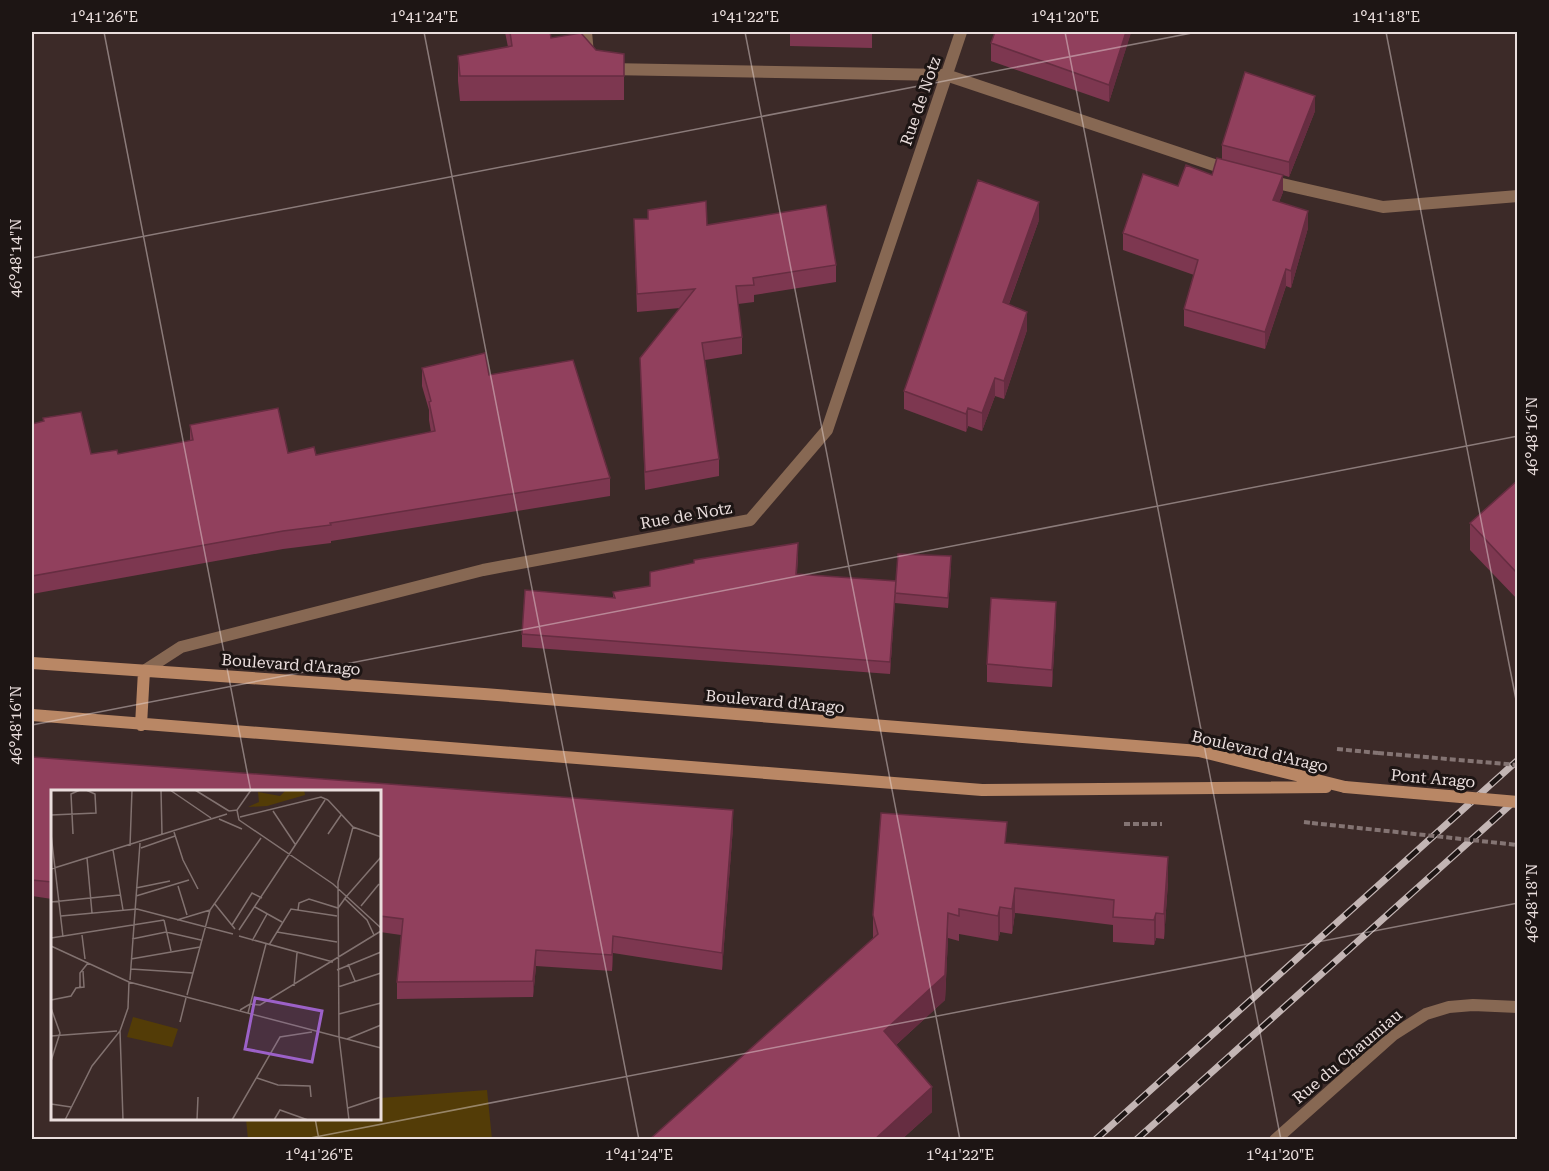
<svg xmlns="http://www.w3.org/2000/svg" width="1549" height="1171" font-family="'Roboto Serif',serif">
  <rect width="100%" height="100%" fill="#3c2a28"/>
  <path fill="#533c07" d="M487 1090 492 1139H248L246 1119 380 1118V1098Z"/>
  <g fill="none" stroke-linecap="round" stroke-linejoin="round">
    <path stroke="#847473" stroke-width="4" stroke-dasharray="6 3" stroke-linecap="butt" d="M1337 749 1378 753
      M1304 822 1312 823
      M1124 824H1162"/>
    <path stroke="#876853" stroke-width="12" d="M586 32 588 54
      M608 69 946 75 1229 170
      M1269 181 1383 207 1518 196"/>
    <path stroke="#876853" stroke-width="12" d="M144 671 181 647 483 570 750 520 827 430 961 32
      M1275 1140 1393 1035 1426 1014 1449 1007 1473 1005 1518 1007"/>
    <path stroke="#b98765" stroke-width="12" d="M32 663 484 694 1199 751 1345 787
      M32 715 982 790 1326 787
      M141 725 144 671"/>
    <g stroke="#c3b5b4" stroke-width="7">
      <path id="rail" d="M1095 1140 1518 760
        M1136 1140 1518 798"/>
    </g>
    <use href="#rail" stroke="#1d1514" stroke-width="4.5" stroke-dasharray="14" stroke-linecap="butt"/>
    <path stroke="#847473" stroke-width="4" stroke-dasharray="6 3" stroke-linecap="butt" d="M1378 753 1518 765
      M1312 823 1518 845"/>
    <path stroke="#b98765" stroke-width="12" d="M1345 787 1518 802"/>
  </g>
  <path fill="#7d3750" d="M505 32H550L551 38 596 50 624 54V100L460 101 458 81V56L508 47Z
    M790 32H872V48L790 46Z
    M1131 32 1109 102 991 61V43Z
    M1315 111 1289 177 1283 175V192L1279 202 1308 228 1291 288 1286 286 1265 349 1184 326V309L1194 275 1123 250V233L1178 186 1212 175 1222 159V145Z
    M634 219 707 225 836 265V282L754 295V302L738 304 742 337V354L705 360 719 459V476L645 490 640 358 680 308 637 312Z
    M1039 220 1009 304 1027 330 1004 399 995 396 982 431 968 426 966 432 904 409V391Z
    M422 368 489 375 610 478V496L331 541V543L283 549 32 594V424L43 422V418L91 454H118L190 441V425L288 453 316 455 431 432 429 420V410L422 386Z
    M1518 480V600L1470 550V523Z
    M798 556 797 574 896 581 951 566 948 608 895 603V598L890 674 522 647V634L613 598V592L650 586Z
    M1056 619 1052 687 987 682V664Z
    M32 757 733 827 722 970 613 953 612 971 536 966 533 997 397 999V982L401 935 380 932V792H52V899L32 896Z
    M1007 843 1168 882 1164 939 1156 938 1154 945 1113 942V925L1015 913 1012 934 1000 932 998 941 959 934V941L948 938 945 1000 896 1045 932 1112 901 1140H649L873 939V915Z"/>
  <path fill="#662d41" d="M1126 32H1131V33L1109 102V85Z
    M1315 96V111L1289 177V162Z
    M1283 175V192L1273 217V200Z
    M1039 202V220L1003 320V302Z
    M1308 211V228L1291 288V271Z
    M1286 269V286L1265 349V332Z
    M1027 312V330L1004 399V381Z
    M995 378V396L982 431V413Z
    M968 408V426L966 432V414Z
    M951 556V566L948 608V598Z
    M896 581 895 598 890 674V662Z
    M1056 602V619L1052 687V670Z
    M733 810V827L722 970V953Z
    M1168 857V882L1164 939V914Z
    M1015 888V913L1012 934V909Z
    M1000 907V932L998 941V916Z
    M948 913V938L945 1000 884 1056V1031Z
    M1156 913V938L1154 945V920Z
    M613 936V953L612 971V955Z
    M536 950V966L533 997V981Z
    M932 1087V1112L901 1140H874Z"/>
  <path fill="#91405d" stroke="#662d41" stroke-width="1.5" d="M510 32H550L551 38 581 33 596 50 624 54V76H460L458 56 512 46Z
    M995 32H1126L1109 85 991 43Z
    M1245 72 1315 96 1289 162 1222 145Z
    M1217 158 1283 175 1273 200 1308 211 1291 271 1286 269 1265 332 1184 309 1198 260 1123 233 1143 174 1178 186 1186 165 1212 175Z
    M978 180 1039 202 1003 302 1027 312 1004 381 995 378 982 413 968 408 966 414 904 391Z
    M706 201 707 225 826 205 836 265 753 278 754 285 736 286 742 337 702 343 719 459 645 472 640 358 695 289 637 294 634 219H648V210Z
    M485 353 489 375 573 360 610 478 330 523 331 525 283 531 32 576V424L44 421 43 418 81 412 91 454 117 450 118 454 193 440 190 425 278 408 288 453 314 447 316 455 435 431 429 402 431 401 422 368Z
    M1518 480V574L1470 523Z
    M798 543 796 574 896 581 890 662 522 634 525 590 615 598 613 592 650 586V572L694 563V560Z
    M898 554 951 556 948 598 895 593Z
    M991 598 1056 602 1052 670 987 664Z
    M32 757 733 810 722 953 613 936 612 955 536 950 533 981 397 982 403 919 380 916V792H52V882L32 880Z
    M881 813 1007 822 1005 843 1168 857 1164 914 1156 913 1154 920 1113 917 1114 900 1015 888 1012 909 1000 907 998 916 959 909V916L948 913 945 975 884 1031 932 1087 874 1140H649L878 934 873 915Z"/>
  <path fill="none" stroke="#eadedd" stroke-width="1.5" stroke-opacity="0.45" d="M104 32 251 792M424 32 639 1140M745 32 960 1140M1065 32 1281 1140M1386 32 1518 710M32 258 1197 32M32 725 1518 436M315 1118 319 1140M300 1140 1518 903"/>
  <g text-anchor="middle" stroke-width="6" stroke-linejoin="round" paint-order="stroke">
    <g font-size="16" fill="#eadedd" stroke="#1d1514">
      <text transform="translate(920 101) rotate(-71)" y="6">Rue de Notz</text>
      <text transform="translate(686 515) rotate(-10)" y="6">Rue de Notz</text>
      <text transform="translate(291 664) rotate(4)" y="6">Boulevard d'Arago</text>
      <text transform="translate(775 701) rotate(5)" y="6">Boulevard d'Arago</text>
      <text transform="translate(1260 751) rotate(13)" y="6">Boulevard d'Arago</text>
      <text transform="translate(1433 778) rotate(5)" y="6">Pont Arago</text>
      <text transform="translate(1347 1056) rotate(-40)" y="6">Rue du Chaumiau</text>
    </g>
  </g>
  <g transform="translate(51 790)">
    <rect width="330" height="330" fill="#3c2a28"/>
    <path d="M253 0 254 5 216 16 197 17 208 12 207 2 229 6 234 1Z" fill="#533c07"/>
    <path d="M82 227 127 239 121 257 76 247Z" fill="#533c07"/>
    <path fill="none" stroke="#827270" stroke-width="1.5" d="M110 0 111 44M119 0 160 28M144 0 178 21M277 10 302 37 330 47M186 20 200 0M178 21 186 20 188 30M222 21 244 54M0 25 45 23 44 4 35 0M189 27 270 7 277 10M168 29 191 39M188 30 282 94 330 138M123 42 132 70 147 99M0 44 12 147M22 44 20 4 29 0M277 44 290 25M79 56 81 0M90 58 124 46M62 60 72 120M237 66 274 10M36 68 41 123M0 79 176 24M127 96 136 125M85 98 119 91M85 106 138 90M295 107 330 67M293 108 316 130 323 145M0 112 69 105M163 113 184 139M310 116 328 94M204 117 231 132M247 120 248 113 258 109 287 118 295 107M10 126 86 119 182 144M113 130 120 161M126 130 159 120M181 135 201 103 211 108M188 140 237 66M226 142 286 152M31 145 34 169M188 146 282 172M0 148 113 130M81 149 115 142 150 150M201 151 216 124M218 155 240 119 286 126M0 156 78 192 330 258M80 169 149 157M297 174 304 191M80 179 142 183M286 180 330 162M79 190 89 53M243 196 246 163M29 197V183L37 173M287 197 330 183M136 205 159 120 210 48M0 210 20 206 25 198 33 197 32 181M0 218 9 243 0 271M189 220 199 214 209 215 330 141M197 223 215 154M288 224 330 213M129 232 135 208M69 241 72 330M0 246 66 241M288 247 287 92 302 37M288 247 298 330M296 249 330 235M206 288 227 295 259 296 260 307M0 314 20 317M297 318 330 307M14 330 41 276 69 241 77 218 78 192M146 330 147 307M181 330 229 247 261 242M223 330 229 320 257 330"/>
    <path fill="#9c61c8" fill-opacity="0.15" stroke="#9c61c8" stroke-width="3" d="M204 208 271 221 261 272 194 259Z"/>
    <rect width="330" height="330" fill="none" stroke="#eadedd" stroke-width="3"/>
  </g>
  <rect width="1549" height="1171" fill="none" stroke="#1d1514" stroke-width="66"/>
  <rect x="33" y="33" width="1483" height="1105" fill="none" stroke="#eadedd" stroke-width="2"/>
  <g font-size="15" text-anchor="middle" fill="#eadedd">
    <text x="104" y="22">1°41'26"E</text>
    <text x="424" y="22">1°41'24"E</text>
    <text x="745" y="22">1°41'22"E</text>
    <text x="1065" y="22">1°41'20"E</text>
    <text x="1386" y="22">1°41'18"E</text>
    <text transform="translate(16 258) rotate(-90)" y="5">46°48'14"N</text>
    <text transform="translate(1532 436) rotate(-90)" y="5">46°48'16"N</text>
    <text transform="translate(16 725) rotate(-90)" y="5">46°48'16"N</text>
    <text transform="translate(1532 903) rotate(-90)" y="5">46°48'18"N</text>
    <text x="319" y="1160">1°41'26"E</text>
    <text x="639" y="1160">1°41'24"E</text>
    <text x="960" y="1160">1°41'22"E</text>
    <text x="1280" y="1160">1°41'20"E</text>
  </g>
</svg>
